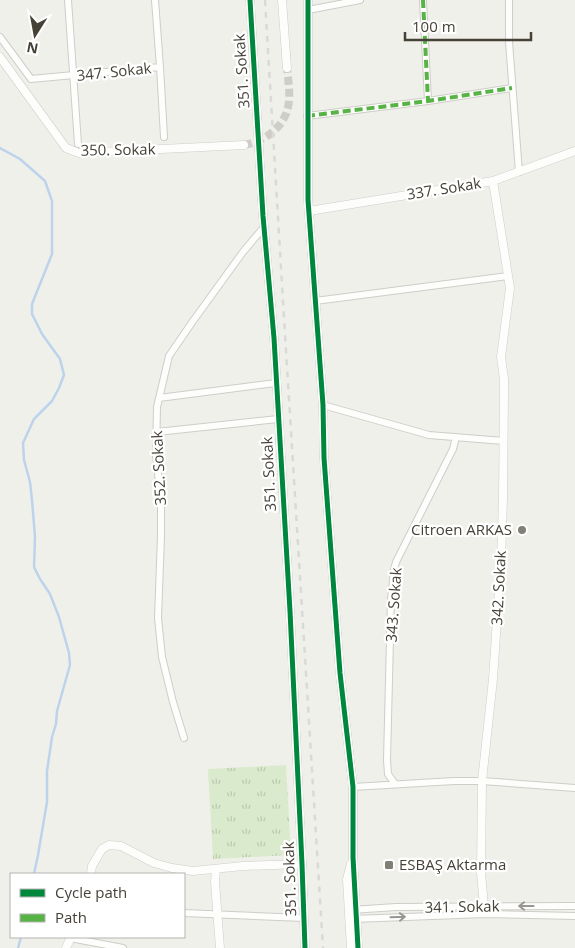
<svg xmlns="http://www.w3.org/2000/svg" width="575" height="948" font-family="'Open Sans',sans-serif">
  <defs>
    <pattern id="park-tufts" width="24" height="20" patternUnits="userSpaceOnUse" patternTransform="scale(1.25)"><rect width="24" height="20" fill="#daeacc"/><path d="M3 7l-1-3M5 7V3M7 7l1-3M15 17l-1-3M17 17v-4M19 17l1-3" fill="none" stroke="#bccab0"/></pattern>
  </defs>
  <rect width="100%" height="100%" fill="#f0f0eb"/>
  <path fill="url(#park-tufts)" d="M286 765 291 855 213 859 208 769Z"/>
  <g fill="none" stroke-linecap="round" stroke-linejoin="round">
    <path stroke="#bdd3ec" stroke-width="2.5" d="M0 148 20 159 45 181 52 201V254L32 304V314L42 334 60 359 64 375 59 388 52 401 34 419 23 443 24 460 30 482 32 500 35 537 34 567 40 579 50 594 59 617 69 653 70 665 57 711 56 724 52 737 47 771V802L38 855 34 874
      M18 948 21 937"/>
    <path stroke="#cecdc7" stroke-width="8" stroke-dasharray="8 4" stroke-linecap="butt" d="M244 145C267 141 287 125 289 101 290 90 288 79 287 68"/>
    <g stroke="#cecdc8" stroke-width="8">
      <path id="minor" d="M68 0 78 144
        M423 0 428 101
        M509 0V42L519 172
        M308 10 360 0
        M0 37 31 79 160 67 155 0
        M160 67 164 137
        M307 116 428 101 512 88
        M315 301 508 276
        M159 398 276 383
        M323 405 429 435 504 441
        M157 432 278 419
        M184 738 173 702 162 657 158 618 161 536V500L156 456 157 407 169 356 193 321 243 252 264 227
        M395 784 388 774 387 760 391 599 394 570 396 562 453 449 456 437
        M353 787 454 781H482L575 788
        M351 910 396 907 575 906
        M184 913 304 918
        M353 919 485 914 575 916
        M70 938 123 948"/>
    </g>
    <g stroke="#cecdc8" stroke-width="9">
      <path id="tertiary" d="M250 0 263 216 274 338 290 611 302 864 305 948
        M282 0 287 68
        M308 0V200L323 405 324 458 340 673 353 787V857L358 948
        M0 57 66 148 79 153 244 145
        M309 211 493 181 575 151
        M216 869 215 882 220 948
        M91 874 92 866 102 849 109 845 121 846 154 863 172 868 193 871 243 866 302 864
        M484 906 481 873 482 781 493 679 501 560 503 498 504 394V379L501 357 510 288 493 181
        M66 948 71 937
        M351 948 347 879 351 864"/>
    </g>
    <use href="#minor" stroke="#fdfdfc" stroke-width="6"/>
    <use href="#tertiary" stroke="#fdfdfc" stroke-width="8"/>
    <path stroke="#d9d9d8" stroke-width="2.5" stroke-dasharray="6 6" stroke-linecap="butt" d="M265 0 284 318 323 948"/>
    <path stroke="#57b346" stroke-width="4" stroke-dasharray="8 4" stroke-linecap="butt" d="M423 0 428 101
      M307 116 428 101 512 88"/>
    <g stroke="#fff" stroke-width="8">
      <path id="cycleway" d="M250 0 263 216 274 338 290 611 302 864 305 948
        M308 0V200L323 405 324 458 340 673 353 787V857L358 948"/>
    </g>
    <use href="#cycleway" stroke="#00873e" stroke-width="5"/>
  </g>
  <defs><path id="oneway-shaft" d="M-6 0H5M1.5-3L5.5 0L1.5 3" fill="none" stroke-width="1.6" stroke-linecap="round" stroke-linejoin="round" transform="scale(1.25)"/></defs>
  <g stroke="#989690">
    <use href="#oneway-shaft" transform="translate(526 906) rotate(180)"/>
    <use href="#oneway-shaft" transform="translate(398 917) rotate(-2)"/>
  </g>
  <g fill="#827f76" stroke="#fff" stroke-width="2">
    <circle cx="522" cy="530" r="5"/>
    <rect x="384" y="860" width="10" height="10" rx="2.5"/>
  </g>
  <g text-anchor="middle" stroke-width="4.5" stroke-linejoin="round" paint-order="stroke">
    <g font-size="15" fill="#464237" stroke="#fff">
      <text transform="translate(242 71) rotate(-94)" y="5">351. Sokak</text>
      <text transform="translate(114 72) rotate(-6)" y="5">347. Sokak</text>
      <text transform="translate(118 150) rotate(-1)" y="5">350. Sokak</text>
      <text transform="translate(444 189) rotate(-9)" y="5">337. Sokak</text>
      <text transform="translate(159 468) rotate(-93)" y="5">352. Sokak</text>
      <text transform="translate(269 474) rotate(-93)" y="5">351. Sokak</text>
      <text transform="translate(499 588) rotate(-87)" y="5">342. Sokak</text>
      <text transform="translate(394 605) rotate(-86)" y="5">343. Sokak</text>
      <text transform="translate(290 879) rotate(-92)" y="5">351. Sokak</text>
      <text transform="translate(462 907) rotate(-1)" y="5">341. Sokak</text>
    </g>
    <g font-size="15" fill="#464237" stroke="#fff" text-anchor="end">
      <text x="512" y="535">Citroen ARKAS</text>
      <text x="399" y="870" text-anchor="start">ESBAŞ Aktarma</text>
    </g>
  </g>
  <rect x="10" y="873" width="175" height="65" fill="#ffffff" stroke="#b5b3af"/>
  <rect x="20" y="889" width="25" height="8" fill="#00873e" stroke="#b5b3af"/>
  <text x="55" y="898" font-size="15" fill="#464237">Cycle path</text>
  <rect x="20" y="914" width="25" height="8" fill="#57b346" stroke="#b5b3af"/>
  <text x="55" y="923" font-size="15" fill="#464237">Path</text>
  <g transform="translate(35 35) rotate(191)" stroke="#ffffff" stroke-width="4" paint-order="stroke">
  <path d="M0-4L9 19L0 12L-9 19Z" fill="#464237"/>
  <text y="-8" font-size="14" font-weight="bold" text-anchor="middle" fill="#464237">N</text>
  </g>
  <path d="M405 32v8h126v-8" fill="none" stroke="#464237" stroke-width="2.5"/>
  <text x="412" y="32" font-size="15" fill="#464237" stroke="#ffffff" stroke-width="4" paint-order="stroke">100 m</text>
</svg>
